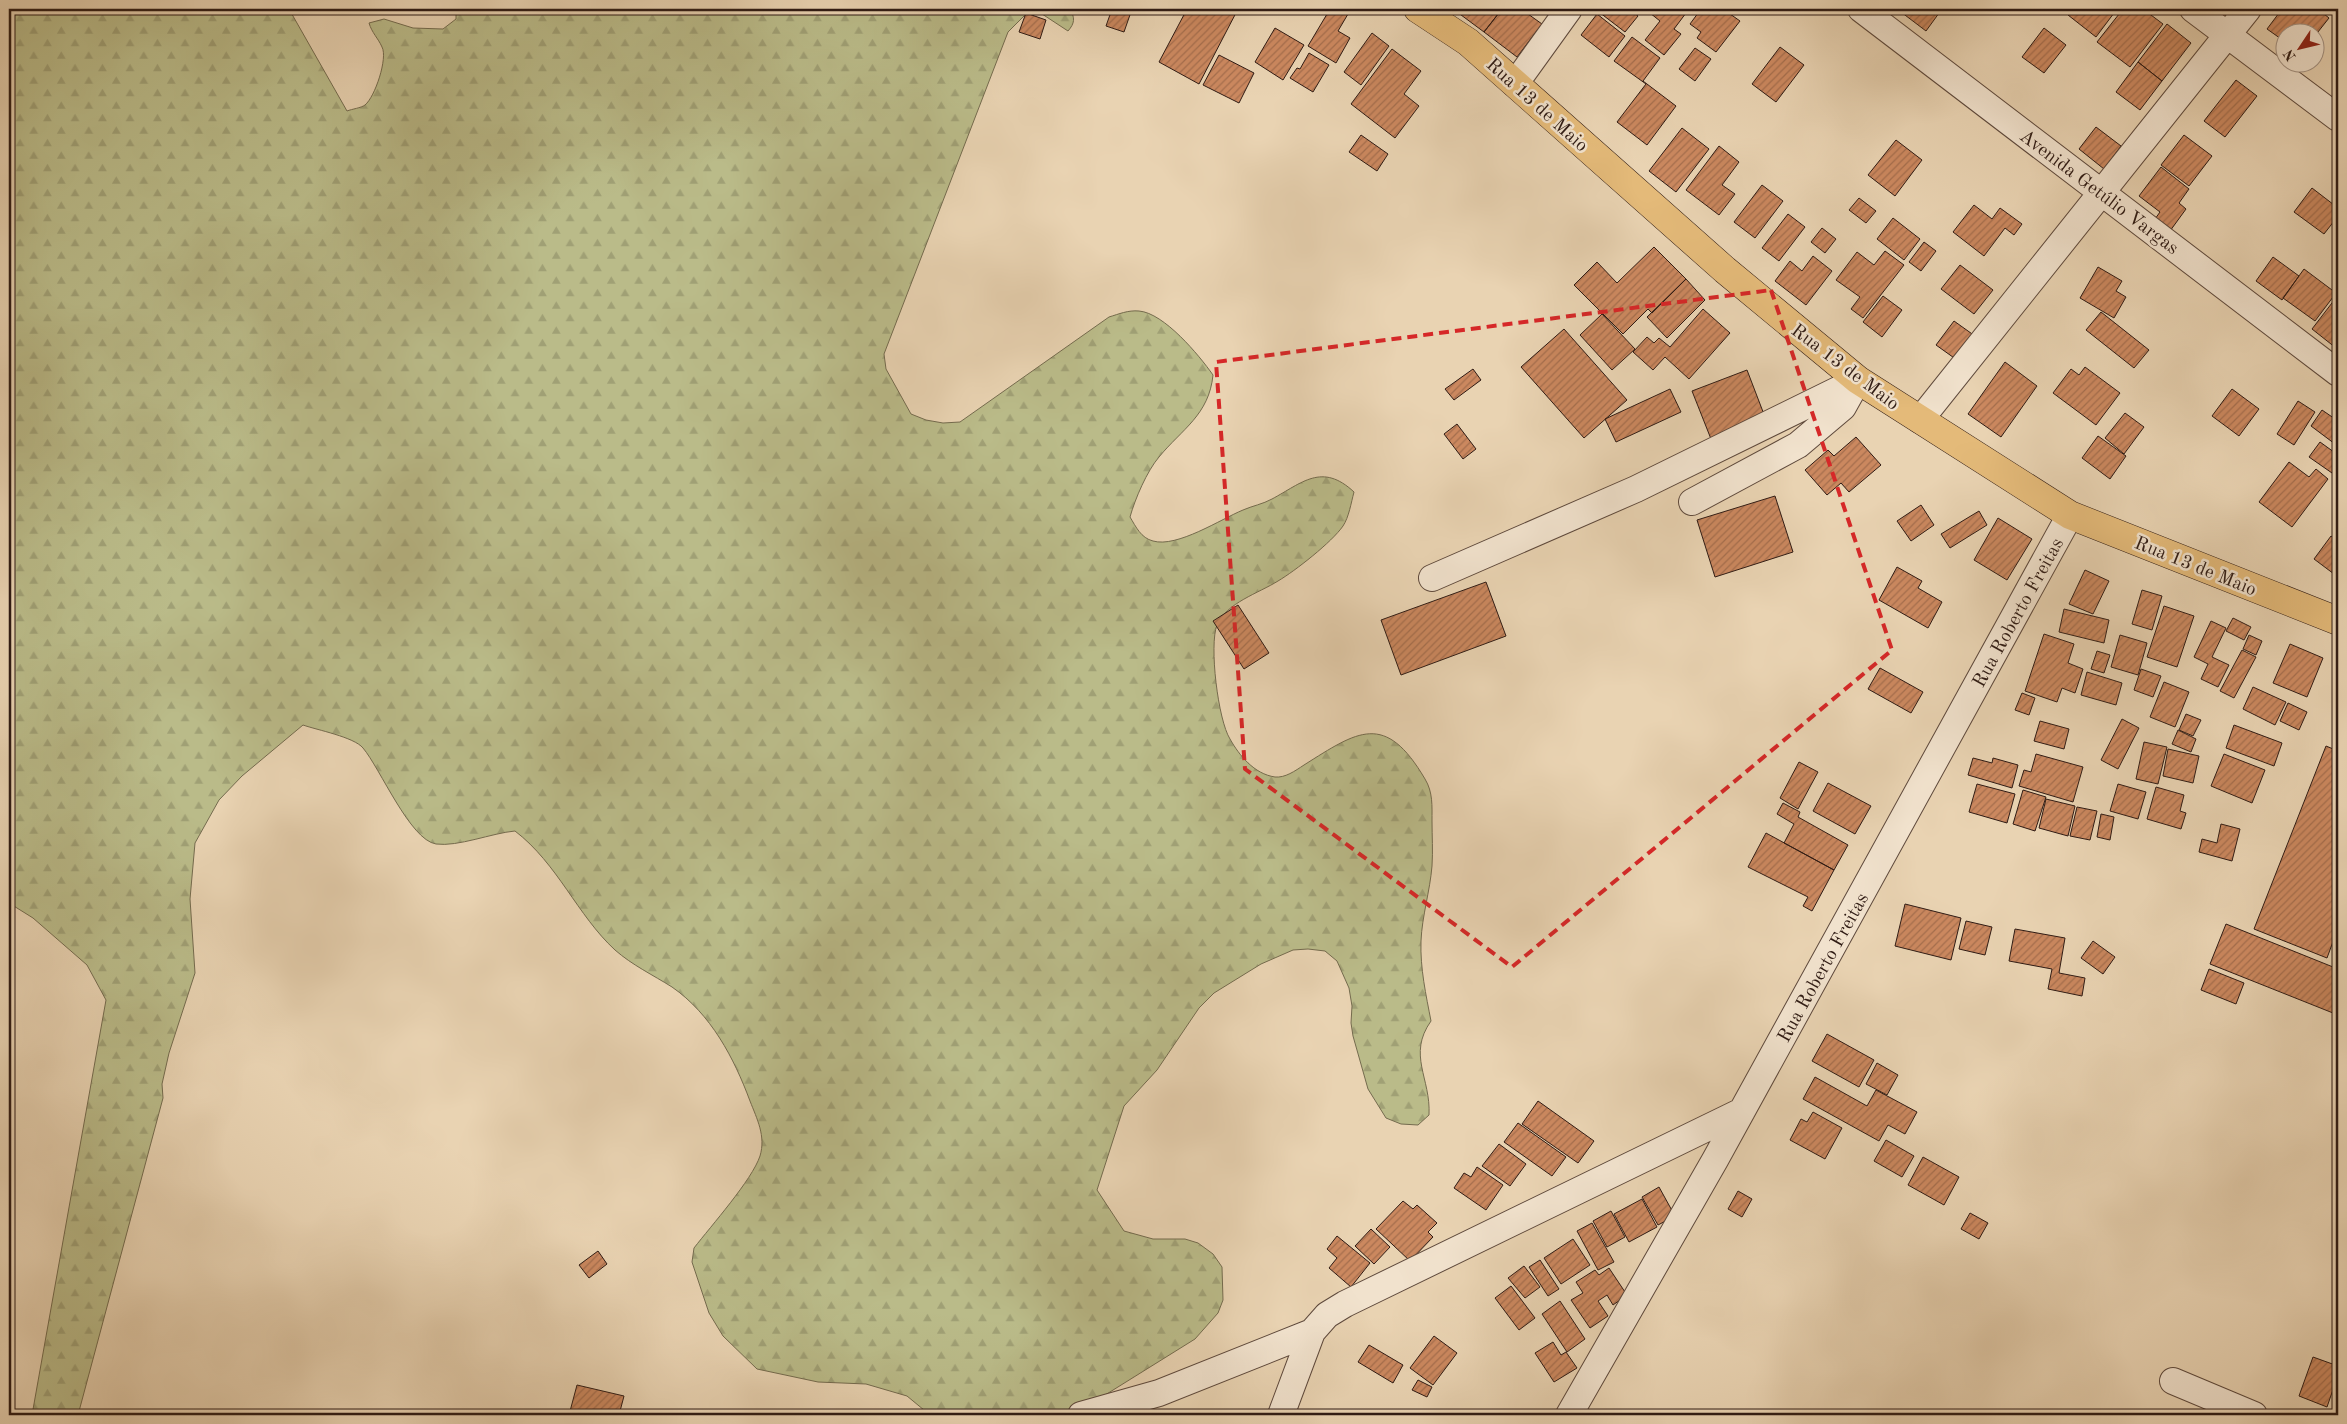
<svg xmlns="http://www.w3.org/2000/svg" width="2347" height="1424" font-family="'Old Standard TT',serif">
  <defs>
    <pattern id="forest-firs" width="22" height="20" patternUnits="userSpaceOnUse" patternTransform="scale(1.25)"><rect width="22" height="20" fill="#babb89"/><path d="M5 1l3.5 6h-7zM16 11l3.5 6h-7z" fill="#a0a075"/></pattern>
    <pattern id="building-hatch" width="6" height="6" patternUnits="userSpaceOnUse" patternTransform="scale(1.25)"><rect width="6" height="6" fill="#cb885f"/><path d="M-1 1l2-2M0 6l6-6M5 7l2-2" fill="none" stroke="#a56e4d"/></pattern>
  </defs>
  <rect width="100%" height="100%" fill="#e9d3b2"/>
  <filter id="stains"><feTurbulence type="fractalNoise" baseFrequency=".004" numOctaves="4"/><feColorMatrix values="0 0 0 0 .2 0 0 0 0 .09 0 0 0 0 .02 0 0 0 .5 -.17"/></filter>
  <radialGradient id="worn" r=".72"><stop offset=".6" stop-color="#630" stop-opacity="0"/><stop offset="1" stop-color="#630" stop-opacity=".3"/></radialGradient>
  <path fill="url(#forest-firs)" stroke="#746b4e" d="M9 9H289L347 111C352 109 361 108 365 105 375 97 388 58 382 47 378 38 372 33 369 23L384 19 413 28 443 29 456 19V9H1070C1075 18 1075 23 1068 31L1039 12 1024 16 1008 32 884 354 886 369 911 414 926 420 943 423 960 422 1109 317C1119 314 1128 310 1139 311 1164 313 1199 355 1213 375 1209 415 1182 429 1159 457 1147 471 1135 499 1130 517 1136 527 1141 538 1153 541 1177 548 1221 519 1243 510 1252 506 1263 504 1272 499 1302 483 1322 462 1354 492 1351 503 1349 517 1343 526 1332 542 1295 571 1278 581 1259 593 1226 603 1217 625 1209 645 1218 720 1230 739 1239 755 1254 774 1275 777 1285 778 1295 771 1304 765 1358 731 1385 711 1425 779 1433 792 1432 806 1432 821 1432 836 1433 851 1432 866 1430 891 1422 916 1421 941 1420 968 1426 995 1431 1021 1407 1055 1431 1078 1429 1115L1418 1125 1401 1124 1386 1118 1368 1089 1353 1036 1351 1023 1352 1006 1349 988 1337 961 1325 951 1308 949 1293 950 1261 964 1214 993 1199 1008 1157 1070 1124 1106 1097 1190 1124 1231 1153 1239H1185L1198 1243 1213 1254 1222 1267 1223 1300 1218 1313 1195 1339 1073 1415H930L907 1396 866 1384 818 1382 757 1369 723 1336 709 1313 692 1262 694 1248C711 1226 752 1180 760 1156 766 1136 757 1119 750 1101 734 1058 711 1014 672 987 653 975 632 965 615 950 577 915 558 864 515 831 492 833 458 847 436 844 410 840 380 768 363 748 354 737 317 730 303 725L242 776 219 800 195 843 190 899 195 973 169 1053 162 1084 163 1098 78 1415H32L106 1000 87 965 33 918 9 903Z"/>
  <path fill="url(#building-hatch)" stroke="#2f1b14" d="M1112 9H1132L1124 32 1106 26Z
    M1187 9H1238L1199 84 1159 62Z
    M1330 9H1339L1348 14 1338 31 1350 38 1336 63 1308 46Z
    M1453 9H1502L1484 32Z
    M1502 9H1521L1542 24 1517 57 1484 32Z
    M1595 9H1629L1638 16 1625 32Z
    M1654 9H1689L1674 29 1681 34 1664 55 1645 40 1660 21 1650 13Z
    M1701 9H1723L1740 21 1716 52 1697 38 1701 32 1690 24Z
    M1897 9H1942L1926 31Z
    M2072 9H2117L2096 37 2068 15Z
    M2123 9H2143L2163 24 2130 67 2097 42Z
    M2282 9H2302L2308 13 2312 9H2318L2329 18 2314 37V32H2306L2301 28 2297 32H2284V41L2267 29Z
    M1026 13 1046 20 1040 39 1019 32Z
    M1597 14 1625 36 1609 57 1581 35Z
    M2167 24 2191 43 2162 81 2138 62Z
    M1275 28 1304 45 1283 80 1255 62Z
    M2044 28 2066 45 2044 73 2022 57Z
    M1372 33 1389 46 1361 85 1344 72Z
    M1632 37 1660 58 1643 81 1676 106 1647 145 1617 122 1646 84 1614 61Z
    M1780 47 1804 65 1776 102 1752 84Z
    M1695 48 1711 59 1695 81 1679 69Z
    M1392 49 1421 71 1404 94 1419 106 1395 138 1351 104Z
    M1309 53 1329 65 1313 92 1290 78 1297 68 1300 69Z
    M1219 55 1254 73 1239 103 1203 85Z
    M2138 62 2162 81 2140 110 2116 92Z
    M2236 80 2257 96 2225 137 2204 121Z
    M2096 127 2121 146 2104 169 2079 149Z
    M1682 128 1709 149 1676 192 1649 171Z
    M1361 135 1388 154 1377 171 1349 152Z
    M2184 135 2212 156 2189 186 2161 165Z
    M1896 140 1922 160 1895 196 1868 175Z
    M1719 146 1739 162 1722 185 1735 194 1719 215 1686 190Z
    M2161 167 2189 189 2179 203 2186 209 2170 231 2155 219 2160 212 2139 196Z
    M1762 185 1783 201 1755 238 1734 222Z
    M2312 188 2338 208V216L2324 234 2294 212Z
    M1859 198 1876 211 1866 223 1849 210Z
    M1974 205 1992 219 2000 208 2022 224 2014 235 2005 228 1984 256 1953 232Z
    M1788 214 1805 227 1779 261 1762 248Z
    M1893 218 1920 239 1904 260 1877 239Z
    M1822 228 1836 239 1825 253 1811 242Z
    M1924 242 1936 251 1921 271 1909 262Z
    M1654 247 1686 279 1652 313 1648 309 1623 334 1574 285 1597 262 1617 283Z
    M1885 251 1904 265 1863 318 1851 309 1860 297 1836 280 1857 252 1874 265Z
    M1813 256 1832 271 1806 305 1775 281 1790 261 1802 271Z
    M2273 257 2299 276 2282 300 2256 281Z
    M1960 265 1993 290 1974 314 1941 289Z
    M2098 267 2122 281 2116 291 2126 297 2114 318 2080 298Z
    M2304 269 2336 293 2315 321 2283 298Z
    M1686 279 1705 300 1667 338 1647 317Z
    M1883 296 1902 310 1882 337 1863 322Z
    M2335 299 2338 302V345L2336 348 2312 329Z
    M1703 309 1730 333 1689 379 1665 357 1653 370 1633 352 1647 337 1654 343 1659 338 1670 347Z
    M2101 312 2149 350 2134 368 2086 330Z
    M1602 314 1635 349 1612 370 1580 335Z
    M1954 321 1975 336 1957 360 1936 345Z
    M1564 329 1627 400 1584 438 1521 367Z
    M2005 362 2037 386 2001 437 1968 414Z
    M2085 367 2120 393 2096 425 2053 393 2071 369 2079 375Z
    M1473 369 1481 380 1454 400 1445 389Z
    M1747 370 1765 417 1711 439 1692 391Z
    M1670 389 1681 412 1616 442 1605 419Z
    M2232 389 2259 409 2239 436 2212 416Z
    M2298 401 2315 412 2294 445 2277 434Z
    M2322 410 2338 421V439L2335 444 2311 426Z
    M2125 413 2144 427 2124 454 2105 438Z
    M1457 424 1476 449 1463 459 1444 434Z
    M2098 436 2126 456 2110 479 2082 458Z
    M1856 437 1881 465 1849 492 1841 483 1827 495 1805 470 1828 450 1834 456Z
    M2320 442 2338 455V465L2332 473 2309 457Z
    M2289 462 2309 477 2316 469 2328 479 2292 527 2259 502Z
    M1775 496 1793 552 1715 577 1697 520Z
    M1921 505 1934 525 1911 541 1897 521Z
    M1979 511 1987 525 1950 548 1941 534Z
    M1998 518 2032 539 2007 580 1974 560Z
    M2331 536 2338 541V568L2334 574 2314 559Z
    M1897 567 1922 581 1918 588 1942 602 1928 628 1879 600Z
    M2085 570 2109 581 2093 614 2069 604Z
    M1486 582 1506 636 1401 675 1381 620Z
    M2142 590 2162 596 2152 630 2132 624Z
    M1238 605 1269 653 1244 669 1213 621Z
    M2164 606 2194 616 2177 667 2147 657Z
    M2064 609 2109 620 2104 643 2059 632Z
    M2233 618 2251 627 2244 640 2226 631Z
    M2211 621 2226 628 2212 657 2229 665 2218 687 2201 679 2208 664 2194 657Z
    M2044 634 2074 644 2068 663 2083 669 2075 693 2062 688 2057 702 2025 691Z
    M2120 635 2147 643 2138 675 2111 667Z
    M2249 635 2262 641 2256 655 2243 649Z
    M2290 644 2323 658 2307 697 2273 683Z
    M2242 650 2256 657 2234 698 2220 691Z
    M2097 651 2110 655 2104 673 2091 669Z
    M1880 668 1923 692 1911 713 1868 689Z
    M2141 669 2161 676 2153 697 2134 690Z
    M2087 672 2122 683 2116 705 2081 695Z
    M2164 682 2189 692 2175 727 2150 717Z
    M2253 687 2286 702 2275 725 2243 709Z
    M2022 693 2035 698 2029 715 2015 710Z
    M2288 703 2307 712 2299 730 2280 721Z
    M2186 714 2201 720 2193 736 2179 730Z
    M2122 719 2139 728 2118 769 2101 760Z
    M2040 721 2069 729 2064 749 2034 741Z
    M2234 725 2282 743 2274 766 2226 748Z
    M2178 730 2196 739 2191 752 2172 744Z
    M2144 742 2167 747 2158 784 2136 779Z
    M2326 746 2338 751V928L2327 958 2254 929Z
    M2168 749 2199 756 2193 783 2163 776Z
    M2036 754 2083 767 2073 802 2019 786 2024 770 2031 772Z
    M2224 754 2265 770 2252 803 2211 786Z
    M1973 758 1992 763 1993 758 2018 765 2012 788 1968 775Z
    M1799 762 1818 772 1798 809 1780 798Z
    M1828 783 1871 806 1855 834 1813 811Z
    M1977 784 2015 794 2007 823 1969 812Z
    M2118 784 2146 792 2138 819 2110 811Z
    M2156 787 2184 795 2180 811 2186 813 2181 829 2147 819Z
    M2023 790 2046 797 2035 831 2013 824Z
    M2046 799 2075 806 2068 836 2039 828Z
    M1783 803 1800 812 1798 817 1848 845 1834 870 1784 843 1794 824 1777 814Z
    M2077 807 2097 811 2090 840 2070 836Z
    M2101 814 2114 817 2110 840 2097 837Z
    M2221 824 2240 829 2232 861 2199 852 2202 839 2217 843Z
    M1766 833 1834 870 1812 911 1803 906 1808 897 1748 867Z
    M1905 904 1961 918 1951 960 1895 946Z
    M1966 921 1992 927 1985 955 1959 949Z
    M2226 924 2338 969V1015L2210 964Z
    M2015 929 2065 938 2059 973 2085 978 2082 996 2048 989 2052 969 2009 961Z
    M2093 941 2115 957 2103 974 2081 958Z
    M2209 969 2244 983 2236 1004 2201 990Z
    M1827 1034 1874 1060 1859 1087 1812 1061Z
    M1877 1063 1898 1075 1887 1095 1866 1084Z
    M1815 1077 1867 1106 1876 1090 1917 1112 1905 1134 1888 1125 1879 1141 1803 1099Z
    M1538 1101 1594 1141 1578 1163 1522 1124Z
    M1813 1112 1842 1128 1825 1159 1790 1140 1801 1119 1807 1122Z
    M1518 1123 1566 1157 1552 1176 1504 1142Z
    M1886 1140 1914 1156 1902 1177 1874 1161Z
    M1499 1144 1526 1164 1510 1186 1482 1166Z
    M1923 1157 1959 1177 1944 1205 1908 1185Z
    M1477 1167 1503 1185 1486 1210 1454 1188 1464 1173 1471 1177Z
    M1659 1187 1675 1216 1658 1225 1642 1197Z
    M1738 1191 1752 1199 1742 1217 1728 1209Z
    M1642 1199 1657 1227 1629 1242 1614 1214Z
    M1403 1201 1413 1209 1417 1205 1437 1223 1428 1232 1433 1237 1410 1261 1376 1229Z
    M1611 1211 1625 1237 1607 1247 1593 1221Z
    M1970 1213 1988 1223 1979 1239 1961 1229Z
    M1592 1223 1614 1262 1598 1270 1577 1231Z
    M1371 1229 1390 1247 1374 1264 1355 1246Z
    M1337 1236 1370 1263 1351 1287 1329 1268 1337 1258 1327 1249Z
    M1573 1239 1590 1265 1561 1284 1544 1258Z
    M598 1251 607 1264 589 1278 579 1265Z
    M1540 1260 1559 1289 1548 1296 1529 1267Z
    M1524 1266 1540 1287 1525 1298 1508 1278Z
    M1609 1268 1627 1295 1613 1305 1607 1295 1598 1301 1608 1316 1590 1328 1571 1300 1583 1293 1576 1282 1595 1270 1599 1275Z
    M1511 1286 1535 1318 1519 1330 1495 1298Z
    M1560 1301 1585 1339 1567 1352 1542 1314Z
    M1434 1336 1457 1353 1433 1385 1410 1368Z
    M1553 1342 1561 1355 1566 1352 1577 1368 1554 1382 1535 1353Z
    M1369 1345 1403 1365 1393 1383 1358 1362Z
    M2313 1357 2338 1366V1375L2327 1407 2299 1396Z
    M1418 1380 1432 1387 1427 1397 1412 1390Z
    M577 1385 624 1396 619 1415 602 1412 601 1415H569Z"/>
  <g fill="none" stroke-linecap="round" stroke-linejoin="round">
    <g stroke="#5e493c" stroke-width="28">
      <path id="minor" d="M1861 9 2338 373
        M2193 9 2338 118
        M1515 84 1569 9
        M1920 420 2248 9
        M1692 502 1798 445 1843 407 1858 380
        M1432 578 1636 489 1858 380
        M2173 1381 2254 1415
        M1081 1415 1159 1393 1312 1332
        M1281 1415 1312 1332 1327 1315 1345 1304 1742 1111
        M1569 1415 1715 1160 2070 515"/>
    </g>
    <g stroke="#2f1b14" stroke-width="29">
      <path id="major" d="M1418 9 1468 42 1725 270 1858 380 2070 515 2338 621"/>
    </g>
    <use href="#minor" stroke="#f1e2cd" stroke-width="26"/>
    <use href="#major" stroke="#e4ba79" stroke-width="28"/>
  </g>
  <path fill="none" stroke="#d62828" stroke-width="4" stroke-dasharray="10 6" stroke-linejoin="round" d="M1771 290 1892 650 1512 967 1245 769 1216 362Z"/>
  <g text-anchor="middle" stroke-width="5" stroke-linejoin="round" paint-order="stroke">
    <g font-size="19" fill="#2f1b14" stroke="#f1e2cd">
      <text transform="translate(1538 104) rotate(42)" y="7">Rua 13 de Maio</text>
      <text transform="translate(2100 191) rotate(37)" y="7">Avenida Getúlio Vargas</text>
      <text transform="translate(1846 366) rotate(37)" y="7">Rua 13 de Maio</text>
      <text transform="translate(2196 565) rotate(22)" y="7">Rua 13 de Maio</text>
      <text transform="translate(2017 612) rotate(-61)" y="7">Rua Roberto Freitas</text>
      <text transform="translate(1822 967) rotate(-61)" y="7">Rua Roberto Freitas</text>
    </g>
  </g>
  <rect width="2347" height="1424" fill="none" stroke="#e9d3b2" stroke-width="30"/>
  <rect x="10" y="10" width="2327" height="1404" fill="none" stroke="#2f1b14" stroke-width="2.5"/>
  <rect x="15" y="15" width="2317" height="1394" fill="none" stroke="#2f1b14"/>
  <g transform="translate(2300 48) rotate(235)"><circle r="24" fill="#f1e2cd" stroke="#a39283"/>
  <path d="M0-4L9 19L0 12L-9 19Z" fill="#8f2418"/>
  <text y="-8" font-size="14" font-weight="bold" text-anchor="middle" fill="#2f1b14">N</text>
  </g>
  <rect width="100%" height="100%" filter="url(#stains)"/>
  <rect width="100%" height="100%" fill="url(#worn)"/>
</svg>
